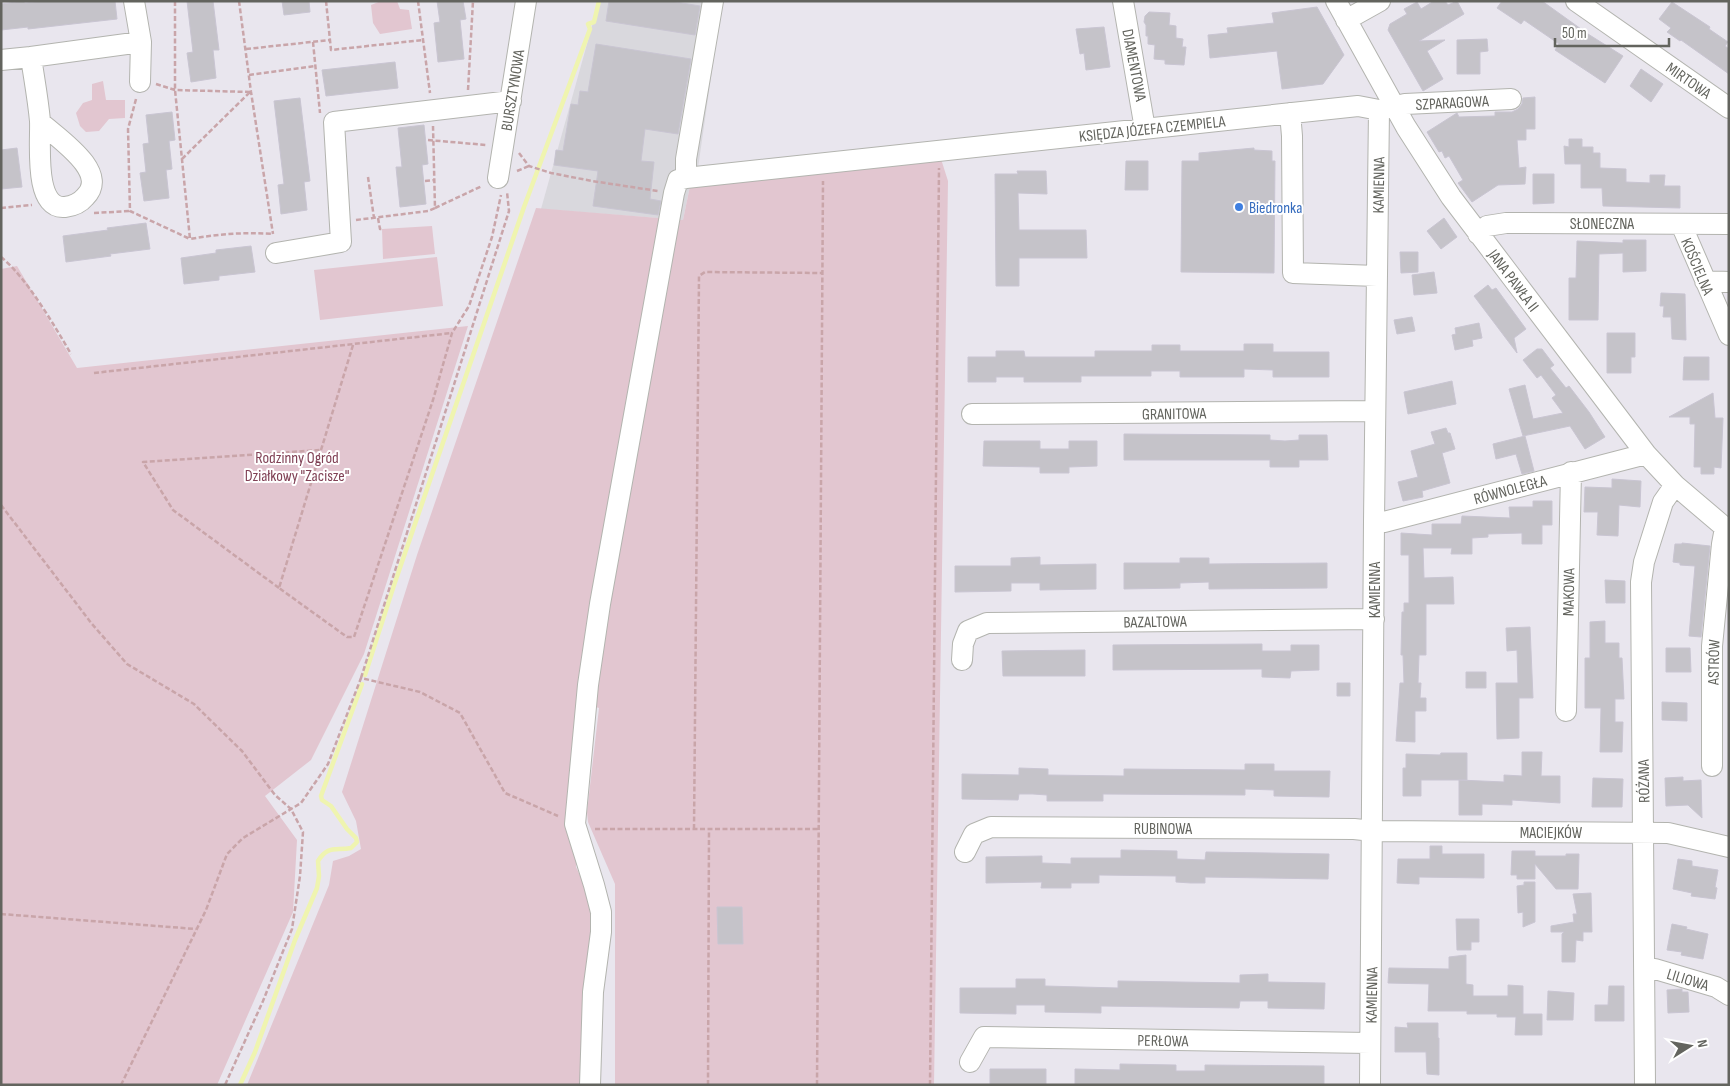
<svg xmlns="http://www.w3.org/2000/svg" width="1730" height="1086" font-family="'Sofia Sans Condensed',sans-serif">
  <rect width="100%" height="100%" fill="#e9e6ee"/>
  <path fill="#d9d8dd" d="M599 1H722L696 182 690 186 683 220 541 209Z"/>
  <path fill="#e2c6d0" d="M381 1H397L400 9 409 10 412 29 380 34 373 23 371 5Z
    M103 81 106 100H125V118L109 119 99 131 86 132 80 126 76 113 83 103 92 100V84Z
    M941 159 948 181 934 1085H615V884L588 822 587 812 599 708 589 705 577 793 576 867 591 899 590 1085H247L329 885 333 861 349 856 361 849 356 821 342 792 417 555 536 208 683 220 690 186Z
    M432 226 435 254 383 259 382 229Z
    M437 257 443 306 320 320 314 270Z
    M17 266 77 368 468 326 364 654 311 760 265 796 297 840 293 912 217 1085H1V269Z"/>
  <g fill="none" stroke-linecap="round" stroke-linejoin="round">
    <path stroke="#eff4b0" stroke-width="4.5" d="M365 675 394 585 524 207 590 29 588 24 594 22 599 1
      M240 1085 255 1052 295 940 317 888 319 876 318 861C328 845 335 851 351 848L357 842 356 838 347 829 331 806 322 800 321 796 362 684"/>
  </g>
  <path fill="#c5c3c9" stroke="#c9c5d2" d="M24 1 25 3 44 1H115L117 19 28 29V27L1 30V4Z
    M187 1H213L219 50H213L216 78 191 82 187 53 193 52Z
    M282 1H309L310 12 284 15Z
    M437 1H463L466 19 460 20 464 59 438 62 434 23 440 22Z
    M609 1H670L700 6 695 35 606 21Z
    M1434 1H1445L1448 5 1457 1 1464 14 1419 41 1445 40 1427 51 1443 79 1423 91 1388 30 1390 24 1407 14 1404 9 1417 2 1421 9Z
    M1502 1H1542L1588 34 1623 56 1605 83 1555 50 1559 44 1524 20 1521 24 1497 8Z
    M1672 2 1710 27 1709 29 1728 42 1725 46 1729 49V74L1681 40 1680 41 1667 32 1671 28 1659 19Z
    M1317 7 1344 55 1323 84 1282 89 1277 51 1210 58 1208 35 1228 33 1227 28 1274 23 1272 13Z
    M1149 12 1170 13 1169 25 1176 26V38L1183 39 1182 47H1186L1184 65 1165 64V60L1154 59 1155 45 1148 44V36H1146V25L1144 22 1145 16Z
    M1104 27 1110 67 1086 70 1084 53 1080 54 1076 29Z
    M1487 39 1488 51 1480 52V74H1457V40Z
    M596 44 691 59 678 134 645 129 641 161 654 162 650 199 661 201 658 215 593 206 598 171 554 165 556 150 563 151 571 104 578 105 580 91 588 92Z
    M395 62 398 88 326 96 322 70Z
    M1641 69 1663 84 1651 102 1630 86Z
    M1535 97V129H1526V140H1517L1519 168 1526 167 1525 184 1498 185 1472 202 1458 183 1463 180 1449 156 1445 158 1442 151 1439 152 1427 132 1457 113 1459 117 1495 116V112H1512L1518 109 1522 104 1523 98Z
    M300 98 310 181 304 182 307 210 281 214 278 185 284 184 274 101Z
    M172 112 175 140 169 141 172 169 166 170 169 198 144 201 140 173 146 172 143 144 149 143 146 115Z
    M424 125 428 164 422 165 426 204 400 207 396 167H402L398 128Z
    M1569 139H1582V147H1593V153H1600V168L1626 169V182L1650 183V175H1665L1664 186H1680V208L1603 206 1602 188H1581V164H1565L1564 146 1569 147Z
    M17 148 22 187 1 189V150Z
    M1254 148V150L1272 151V161H1275L1274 273 1181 272 1182 161H1199V153Z
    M1126 161H1148V190H1125Z
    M1017 171H1046L1047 194 1018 193 1019 230H1086L1087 258H1019V286H996L995 174H1018Z
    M1533 174H1554V203L1533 204Z
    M1444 218 1457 237 1441 249 1427 231Z
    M146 223 150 249 110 254 111 256 66 262 63 236 108 230 107 228Z
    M1623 240H1646V271L1623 272V253L1599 254 1598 320H1569V278H1576L1577 241 1623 243Z
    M251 246 255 272 219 276V280L184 284 181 258 216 253V250Z
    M1400 252H1418V272L1401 273Z
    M1434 272 1437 293 1414 295 1412 275Z
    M1488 285 1492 290 1496 288 1526 329 1514 338 1517 353 1474 296Z
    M1661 293 1685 294 1686 340 1672 339 1671 317H1663L1664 306H1660Z
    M1412 317 1415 331 1397 334 1394 320Z
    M1479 323 1482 338 1472 340 1473 346 1455 350 1452 335 1456 334 1455 328Z
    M1607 333H1635V357H1631V373H1607Z
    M1244 344H1273V352H1329V377H1273V370L1244 369V377H1180V371H1151V376H1081V382H1024V377H996V382H968V357H996V351H1024L1025 357H1095V351H1152V345H1180V351H1244Z
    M1537 349H1542L1554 365 1550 368 1566 388 1569 386 1589 412 1605 437 1585 449 1570 426 1523 436 1509 389 1525 385 1533 419 1563 413 1552 398 1556 395 1541 375 1537 378 1523 360Z
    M1684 357H1709V380H1683Z
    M1452 381 1456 404 1408 414 1404 392Z
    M1713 393 1715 418H1723L1721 468 1714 467V474H1701V467H1694L1695 424H1690V417H1669Z
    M1446 428 1448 433H1450L1455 449 1442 453 1450 483 1422 491 1423 497 1403 501 1398 482 1418 477 1411 451 1435 444 1431 432Z
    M1124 434 1270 435V440L1285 441 1299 440V435H1327L1328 460H1299V467H1270V460H1124Z
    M1525 436 1534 471 1522 474 1516 454 1496 459 1493 444Z
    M984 441H1040V449H1069V441H1097V466L1069 467V473H1040V467L983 466Z
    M1612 479 1641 481 1640 507 1619 505 1618 536 1597 535 1598 512H1584L1585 487 1612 488Z
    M1533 501H1552V525H1542V544H1522V533L1488 534V537L1472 538V554H1451L1452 548H1423L1424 578 1453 577 1454 604H1426V655H1419L1418 683H1421L1420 698H1426V711H1415V742L1396 741 1400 683H1404L1403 655H1401L1402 612H1404V603H1409V555H1401V533L1432 535V524H1461L1462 516 1510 518 1509 507H1533Z
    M1682 543 1710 546 1701 637 1689 636 1695 566 1680 565V563L1673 562 1675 544H1682Z
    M1040 557V565L1096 564V589L1040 590V583H1011V591L955 592V566H1011V558Z
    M1180 558H1209V564L1327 563V588L1209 589V582L1180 583V588L1124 589V563H1180Z
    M1605 580 1625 581V603H1606Z
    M1605 621V643H1619V658H1622L1624 699H1615V722H1623L1622 752H1600L1601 708H1585V658H1590V622Z
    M1530 627 1533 698H1519V738L1497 739 1496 683H1518L1517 650 1507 651 1506 628Z
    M1262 644V651H1291V645H1319V670L1291 671 1290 678 1262 677V669L1113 670V645Z
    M1666 648H1690L1691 672H1666Z
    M1085 650V676H1003L1002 651Z
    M1466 672H1486V688H1466Z
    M1337 683H1350V696H1337Z
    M1662 702 1687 703V721L1662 720Z
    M1522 752H1542L1541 776H1560V803L1512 800V805L1482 804V815H1459V780L1504 782V775L1522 776Z
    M1441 753H1467V780H1421V796H1403V768H1406V754L1440 755Z
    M1245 764H1274V771H1330L1329 797 1274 796V790L1245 789V795L1103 794V801H1047V795L1033 794H1019L1018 800 962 799V774L1019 775V768L1048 769V775L1124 776V769L1245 770Z
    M1683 777V781L1701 780 1702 818 1688 805 1666 806 1665 778Z
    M1593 778 1623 779 1622 807H1592Z
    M1430 846H1442V854H1484V878L1419 877V884L1397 883 1398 859H1430Z
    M1121 850 1177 851V859L1205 860 1206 852 1329 854 1328 879 1205 877V883H1191L1176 882V876L1099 875V883H1071V888H1041L1042 882 986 883V857L1042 856V863L1071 864V858H1121Z
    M1512 851H1535V856H1566V854H1579L1578 889H1556L1535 864V879H1517V875H1511Z
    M1678 859 1692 861V866L1718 870 1715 887 1717 888 1715 899 1691 896 1692 893 1673 889Z
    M1524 882H1535V922L1523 927V912L1518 913 1517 886 1524 885Z
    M1591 893 1592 932H1583V941L1576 940 1575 962H1562V934L1564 932H1551V926L1574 922 1573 914H1577L1573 894Z
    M717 907H742L743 944H718Z
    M1456 919H1479V942H1471V950H1457Z
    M1672 924 1687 927 1686 929 1708 934 1703 959 1681 955 1682 952 1667 950Z
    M1466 955V984L1473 985V996H1508V985L1523 986V1014H1542V1035H1515L1516 1017H1497V1014H1467V1011H1428L1429 984 1388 983 1389 968 1449 969V957Z
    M1268 974V982L1325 983 1324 1009 1268 1008V1001H1240L1239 1008 1101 1006V1013L1045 1012V1005H1016V1014L960 1013V988H1016V979H1045V986L1118 988V981L1240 983V975Z
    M1609 986H1624V1021H1595V1005H1608Z
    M1682 989V992H1688L1689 1012 1668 1013 1667 990Z
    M1548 991 1574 993 1573 1020H1547Z
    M1407 1023H1438V1038H1439V1075L1427 1074 1426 1052H1395V1027L1408 1028Z
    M1120 1064 1176 1065V1071H1205V1065L1324 1066V1085H1075V1069L1120 1070Z
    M990 1069H1046V1085H990Z"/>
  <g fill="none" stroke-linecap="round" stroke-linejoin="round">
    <g stroke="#b3b4af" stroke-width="22">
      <path id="minor" d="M713 1 686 159V178L1358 106 1379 110
        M1123 1 1145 129
        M1336 1 1406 127 1451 197 1646 454 1675 485 1729 531
        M1576 1 1729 108
        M1346 20 1380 1
        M31 57 141 42 134 1
        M1 60 31 57C34 78 38 99 40 121 41 141 33 210 65 207 74 206 80 203 85 197 111 172 56 137 40 122
        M140 82 141 42
        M1290 113 1292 136 1293 273 1377 276
        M498 178 526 1
        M1681 224 1729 335
        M1478 234 1487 226 1506 223 1729 224
        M276 253 341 242 334 122 511 101
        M1705 281 1729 282
        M972 414 1375 411
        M1374 521 1384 522 1646 454
        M962 660 963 644 968 631 987 623 1374 619
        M1566 711 1571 472
        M1712 766V646L1722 544 1725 528
        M965 852 974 834 991 827 1354 829 1373 831 1668 833 1729 847
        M1645 969H1655L1716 987 1729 995
        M970 1062 984 1037 1370 1043
        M590 1085 593 992 601 932V912L594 885 575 824 588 685 600 604 674 193 678 180 686 178
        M1370 1085 1374 521 1379 110 1405 104 1511 99
        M1645 1085 1641 582 1644 562 1663 502 1675 485"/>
    </g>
    <path stroke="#c9a5a9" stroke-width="2.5" stroke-dasharray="5 2.5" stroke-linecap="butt" d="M175 1V90L190 239C218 234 244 232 273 234
      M239 1 251 92 273 234
      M326 1 331 50 423 40
      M418 1 430 93
      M313 42 320 113
      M246 49 330 40
      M249 75 315 66
      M156 84 175 90 251 92
      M468 90 473 1
      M136 99 128 129 130 211 190 239
      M428 140 486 145
      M519 153 529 166 551 173 592 181 658 191
      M182 159 250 92
      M517 171 529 166
      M368 177 374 218
      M425 181 434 180
      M1 208 32 205
      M435 208 482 186
      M94 213 130 211
      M378 218 380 229H382
      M356 220 428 211 435 208 433 126
      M1 257C27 278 54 325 71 354
      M353 345 279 588 347 637H354L433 400 452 333 469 306 492 237 501 195
      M94 373 452 333
      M1 505 92 624 127 664 194 704 242 751 275 795 291 809 303 832 300 876 292 929 263 1001 225 1085
      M279 588 173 510 143 462 321 450
      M361 678 509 211 507 192
      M595 829H819
      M694 829 699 276 705 272 822 273
      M1 914 196 929
      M121 1085 206 910 227 854 243 838 301 803 328 764 361 678 420 692 460 713 505 793 558 816
      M708 1085 709 830
      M817 1085 823 181
      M930 1085 939 168"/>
    <use href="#minor" stroke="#fff" stroke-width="20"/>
  </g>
  <circle fill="#3f7fe0" stroke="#fff" stroke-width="2" cx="1239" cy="207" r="5"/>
  <g text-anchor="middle" stroke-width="4" stroke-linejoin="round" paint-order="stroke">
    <g font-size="16" fill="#63645e" stroke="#fff">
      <text transform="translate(1135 65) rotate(79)" y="6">DIAMENTOWA</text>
      <text transform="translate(1689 80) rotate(35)" y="6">MIRTOWA</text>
      <text transform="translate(512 90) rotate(-81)" y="6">BURSZTYNOWA</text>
      <text transform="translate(1452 102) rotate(-3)" y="6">SZPARAGOWA</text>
      <text transform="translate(1152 128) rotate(-6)" y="6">KSIĘDZA JÓZEFA CZEMPIELA</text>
      <text transform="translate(1378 185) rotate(-89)" y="6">KAMIENNA</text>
      <text x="1602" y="229">SŁONECZNA</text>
      <text transform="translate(1698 266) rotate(67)" y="6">KOŚCIELNA</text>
      <text transform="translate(1514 280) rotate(53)" y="6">JANA PAWŁA II</text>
      <text transform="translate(1174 413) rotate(-1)" y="6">GRANITOWA</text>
      <text transform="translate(1510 489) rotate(-15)" y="6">RÓWNOLEGŁA</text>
      <text transform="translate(1374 590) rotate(-90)" y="6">KAMIENNA</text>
      <text transform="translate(1568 592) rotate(-89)" y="6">MAKOWA</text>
      <text transform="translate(1155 621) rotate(-1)" y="6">BAZALTOWA</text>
      <text transform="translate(1713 662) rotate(-89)" y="6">ASTRÓW</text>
      <text transform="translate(1643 781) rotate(-91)" y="6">RÓŻANA</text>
      <text x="1163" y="834">RUBINOWA</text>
      <text x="1551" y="838">MACIEJKÓW</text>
      <text transform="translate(1688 979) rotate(17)" y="6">LILIOWA</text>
      <text transform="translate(1371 995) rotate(-89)" y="6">KAMIENNA</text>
      <text transform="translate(1163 1040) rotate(1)" y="6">PERŁOWA</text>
    </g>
    <g font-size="16" fill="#366cbe" stroke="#fff" text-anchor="start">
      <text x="1249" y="213">Biedronka</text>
    </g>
    <g font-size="16" fill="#804155" stroke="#fff">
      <text x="297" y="463">Rodzinny Ogród<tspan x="297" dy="18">Działkowy "Zacisze"</tspan></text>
    </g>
  </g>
  <rect width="1730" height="1086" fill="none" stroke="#63645e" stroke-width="5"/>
  <g transform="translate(1690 1046) rotate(79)" stroke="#ffffff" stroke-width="4" paint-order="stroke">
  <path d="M0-4L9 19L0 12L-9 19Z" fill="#63645e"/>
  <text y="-8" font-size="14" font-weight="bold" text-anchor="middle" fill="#63645e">N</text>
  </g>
  <path d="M1555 38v8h114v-8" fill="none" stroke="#63645e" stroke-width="2.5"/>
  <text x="1562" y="38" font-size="15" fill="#63645e" stroke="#ffffff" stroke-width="4" paint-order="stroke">50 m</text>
</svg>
